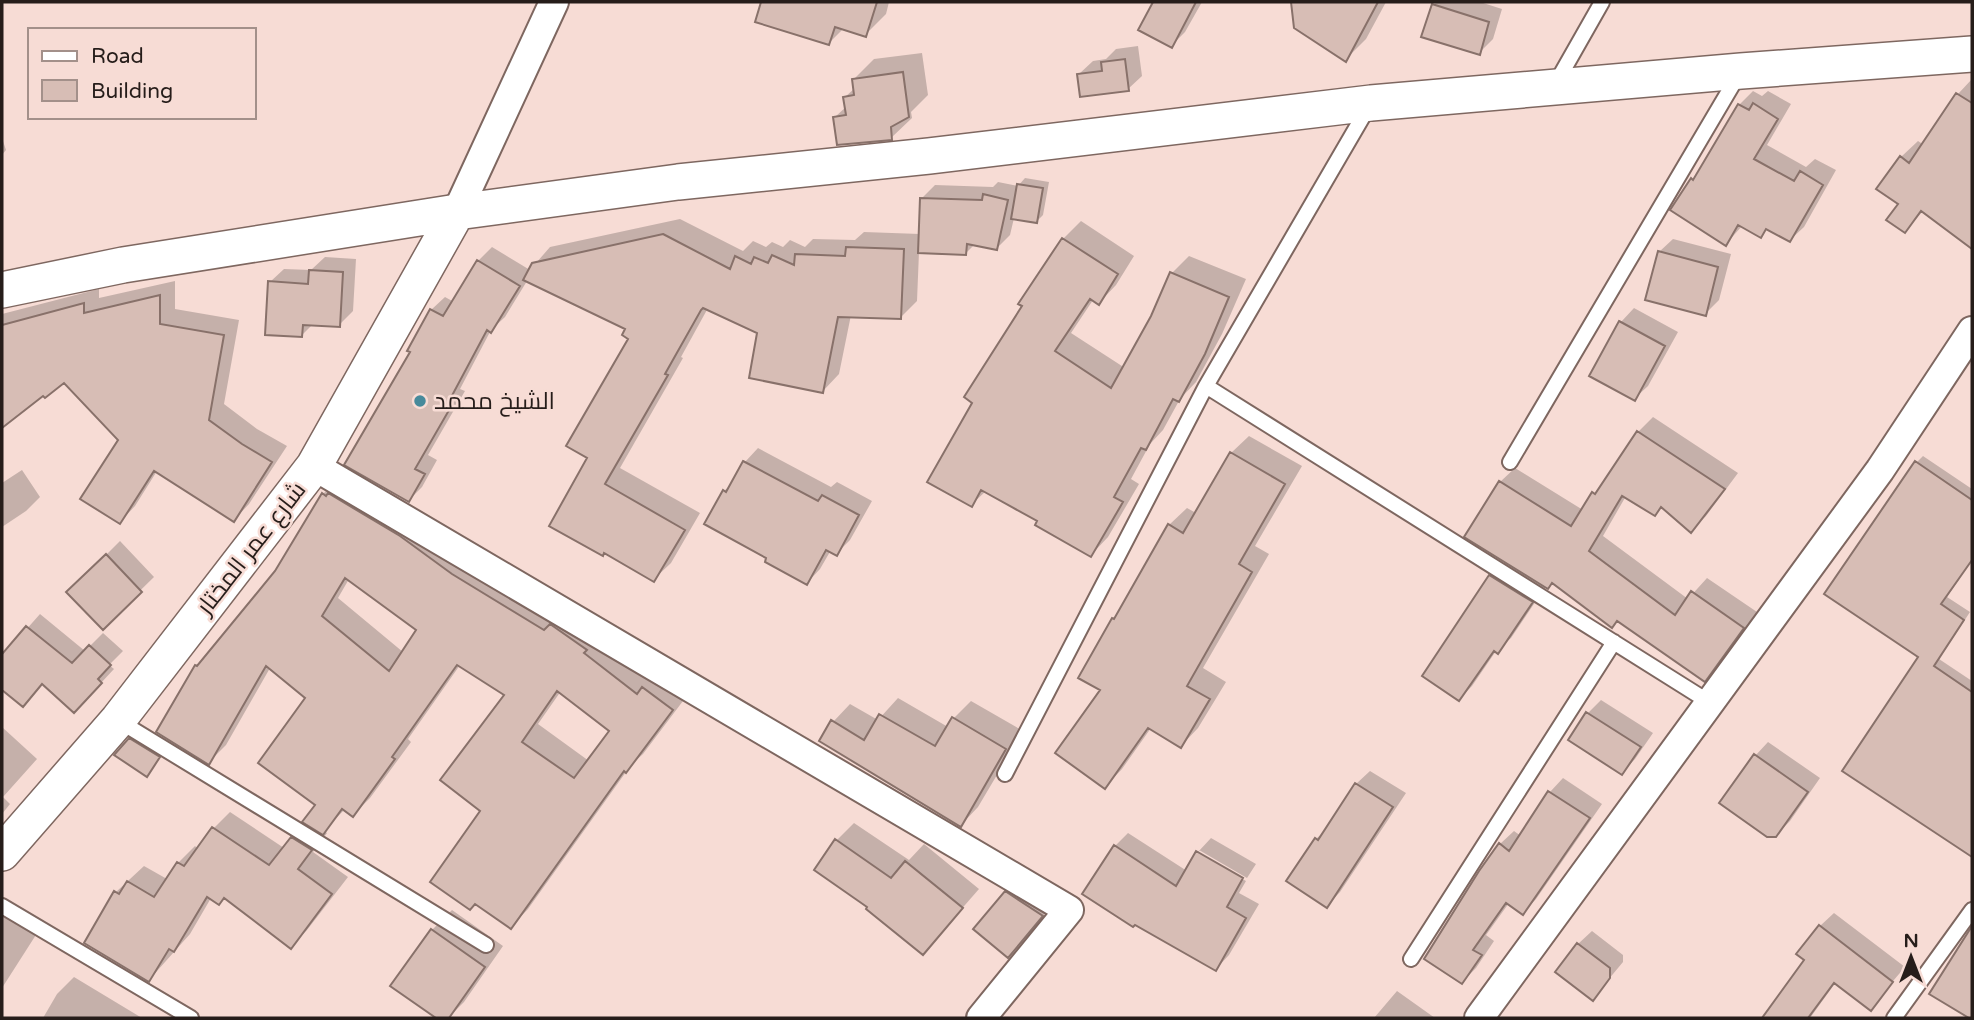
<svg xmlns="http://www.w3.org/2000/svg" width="1974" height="1020" font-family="'Varela Round',Cairo,sans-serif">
  <rect width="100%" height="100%" fill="#f7dcd5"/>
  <path fill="#0003" fill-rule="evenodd" d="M763 2H889L886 14 865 35 844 28 829 43 757 21Z
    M1155 2H1202L1185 32 1172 45 1140 29Z
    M1293 2H1386L1366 39 1346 59 1296 27Z
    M1437 2H1480L1502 9 1493 39 1479 53 1433 5Z
    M1138 46 1142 76 1128 89 1079 74 1093 61 1106 59 1116 49Z
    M922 53 928 95 911 112 912 118 891 138 835 117 847 106 845 97 855 88 854 79 874 59Z
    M1972 79V247L1924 210 1905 231 1900 204 1901 157 1918 141 1924 145 1958 94Z
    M1753 91 1762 96 1768 91 1791 104 1767 145 1806 167 1815 159 1836 170 1804 227 1790 240 1768 228 1761 236 1742 226 1726 244 1673 210 1698 174 1739 105Z
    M2 138 6 150 2 155Z
    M1025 178 1049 182 1043 215 1036 222 1014 218 1010 235 996 249 975 244 966 253 919 252 917 301 901 317 851 315 839 374 823 391 759 332 708 308 681 357 683 358 620 468 700 513 671 563 654 579 589 457 630 338 628 328 527 281 505 317 491 330 460 389 465 391 428 455 437 460 422 487 409 500 413 352 431 310 445 297 454 302 478 261 492 247 530 270 550 247 680 219 743 251 753 241 766 247 772 242 783 247 790 240 805 247 813 239 855 240 864 232 920 234 921 199 935 185 993 187 998 182 1018 186Z
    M1081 221 1134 256 1116 285 1099 303 1093 300 1071 333 1125 368 1153 317 1172 273 1189 256 1246 279 1222 334 1196 382 1180 399 1163 430 1150 444 1131 479 1139 484 1108 537 1091 555 1039 521 986 491 971 505 1025 306 1063 239Z
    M1673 239 1731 254 1719 300 1705 314 1659 252Z
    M325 257 356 259 353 311 339 325 313 324 301 336 270 282 284 269 311 270Z
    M175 281V309L239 320 224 404 257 429 287 446 249 504 234 520 157 471 135 506 120 522V440L64 381 43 393 2 426V314L99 289V298Z
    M1634 308 1678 332 1648 386 1634 399 1591 376 1621 322Z
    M1653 417 1738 473 1706 516 1691 530 1662 506 1654 514 1626 496 1603 536 1688 599 1707 578 1757 612 1719 665 1704 679 1617 620 1553 582 1546 586 1511 638 1496 651 1472 686 1459 699 1490 576 1506 561 1500 482 1515 468 1583 510 1638 432Z
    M1249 436 1302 466 1255 546 1269 554 1203 668 1226 682 1198 728 1181 746 1151 728 1122 769 1105 787 1102 690 1114 619 1119 613 1169 525 1187 508 1196 513 1231 453Z
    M758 448 831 487 837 482 872 501 850 540 837 553 831 550 820 569 807 583 769 558 724 491 734 482 745 462Z
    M1923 456 1972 489V560L1947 597 1970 612 1939 659 1972 681V855L1845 771 1921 657 1917 462Z
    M22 470 40 497 26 511 2 527V483Z
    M340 477 689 693 643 754 631 765 528 909 511 927 483 810 506 695 460 665 408 739 411 742 370 798 353 815 345 809 324 831 327 833 313 852 348 877 307 930 291 946 225 896 211 898 190 934 149 980 116 892 144 866 167 879 178 863 195 846 198 849 213 829 230 812 284 848 307 823 317 804 307 698 270 668 226 745 209 762 196 666 214 649 277 572 323 494ZM349 579 418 629 403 652 338 598ZM561 691 611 731 589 761 538 724Z
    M120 541 154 577 103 627 69 592Z
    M40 614 85 651 103 633 123 651 109 665 114 669 87 698 43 683 23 705 2 687V657Z
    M898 698 948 727 953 719 971 701 1023 731 978 807 961 825 833 722 850 704 878 720Z
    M1601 700 1653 733 1635 759 1622 773 1570 739 1588 713Z
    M2 727 37 759 3 797 10 804 2 814Z
    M137 733 165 751 147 775 130 739Z
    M1768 742 1820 778 1790 821 1776 835 1755 756Z
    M1370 771 1406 793 1340 892 1327 906 1316 839 1329 827 1356 784Z
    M1563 778 1602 804 1536 899 1523 913 1509 903 1486 935 1494 941 1476 968 1462 982 1500 844 1514 831 1521 836 1550 792Z
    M854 823 909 860 924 844 979 889 923 953 837 840Z
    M1128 833 1187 871 1198 852 1211 838 1256 864 1247 878 1199 850V855L1246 881 1239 893 1259 904 1229 955 1216 969 1115 846Z
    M1020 879 1055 902 1008 956 1006 893Z
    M2 901 41 927 2 988Z
    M452 910 503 946 464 1002 448 1018H439L393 986 432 930Z
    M1834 913 1905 967 1870 1008 1836 982 1810 1018H1782L1770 1010 1807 960 1820 926Z
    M1592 931 1623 955V962L1593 998 1578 944Z
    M74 977 142 1018H43L57 994Z
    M1397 991 1435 1018H1374Z"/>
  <path fill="#d7bdb5" stroke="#88716a" stroke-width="2" fill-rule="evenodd" d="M761 2H877L866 37 835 27 829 45 755 22Z
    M1153 2H1196L1172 48 1138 30Z
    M1291 2H1378L1346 62 1294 28Z
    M1432 4 1489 22 1480 55 1421 37Z
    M1125 59 1129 91 1080 97 1077 74 1102 71 1101 62Z
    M903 72 909 117 891 127 892 140 837 145 833 117 846 115 843 97 854 95 852 79Z
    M1956 93 1972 103V249L1921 211 1905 233 1886 220 1898 204 1876 189 1900 156 1909 163Z
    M1753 103 1778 119 1754 159 1794 181 1800 171 1823 185 1790 242 1766 229 1761 238 1738 225 1726 246 1670 210 1691 178 1693 180 1738 104 1749 110Z
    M1017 184 1043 188 1037 223 1011 219Z
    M983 194 1008 200 997 250 967 244 966 255 918 253 920 198 982 200Z
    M663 234 730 269 735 256 751 264 754 257 768 263 772 255 794 265 795 254 845 256 846 247 904 249 901 319 838 317 823 393 749 378 757 333 703 308 701 310 665 374 668 375 605 484 685 530 654 582 604 553 603 556 549 526 587 458 566 446 628 339 622 335 625 329 523 280 532 263Z
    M1062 238 1118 274 1099 305 1090 299 1055 351 1111 388 1151 316 1170 272 1229 297 1205 354 1179 402 1173 399 1146 450 1141 448 1114 497 1123 502 1091 557 1035 525 1037 521 981 490 972 507 927 482 972 403 964 397 1022 306 1018 304Z
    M1658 251 1718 267 1706 316 1645 300Z
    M477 260 520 286 491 333 487 330 448 403 452 405 415 469 425 474 409 502 344 465 410 352 407 351 430 309 443 316Z
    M309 270 343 272 340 327 303 325 302 337 265 335 268 281 308 284Z
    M160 295V324L224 335 209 420 242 444 272 462 234 522 154 471 120 524 80 499 118 440 64 383 45 398 43 396 2 428V325L84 303V313Z
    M1619 321 1665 346 1635 401 1589 376Z
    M1637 431 1725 489 1691 533 1661 507 1655 516 1622 496 1589 551 1675 615 1691 591 1744 628 1705 682 1617 621 1612 628 1552 583 1548 589 1464 537 1499 481 1571 526 1592 492 1595 494Z
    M1230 452 1285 484 1239 564 1252 572 1187 686 1210 699 1181 748 1148 728 1105 789 1055 753 1100 690 1078 678 1112 618 1114 619 1168 524 1183 533Z
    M743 461 818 501 822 495 859 515 837 556 826 550 807 585 765 562 766 558 704 524 723 490 726 492Z
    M1915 461 1972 500V560L1941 604 1964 620 1934 666 1972 692V857L1842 771 1918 657 1824 594Z
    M322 493 326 496 328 493 400 536 452 574 544 630 550 624 587 650 584 653 637 694 642 687 673 710 626 773 624 771 511 929 475 904 470 910 430 882 480 811 440 780 504 695 457 665 392 757 395 759 353 817 342 809 323 835 302 822 315 805 258 763 305 698 266 666 209 765 156 732 195 665 197 666 275 571ZM345 578 416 630 389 671 322 616ZM557 691 609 731 574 778 522 742Z
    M106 554 142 592 103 630 66 592Z
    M1489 575 1533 602 1498 654 1494 651 1459 701 1422 676Z
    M26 626 72 663 89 645 111 665 98 679 102 683 74 713 42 684 23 707 2 690V654Z
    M1586 712 1641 747 1622 775 1568 740Z
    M879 714 935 746 952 717 1006 749 961 827 819 741 831 720 864 740Z
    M129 738 160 757 147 777 114 755Z
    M1754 754 1808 792 1776 837H1767L1719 803Z
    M1355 783 1393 807 1327 908 1286 881 1315 838 1318 840Z
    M1548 791 1590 818 1523 915 1506 903 1473 950 1482 955 1462 984 1424 959 1479 871 1499 843 1509 851Z
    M212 827 269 865 291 837 312 850 298 869 332 894 291 949 224 898 219 905 207 897 174 952 169 949 149 982 84 943 114 891 119 894 127 881 154 897 177 862 184 866Z
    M835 839 891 878 905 861 963 908 923 955 866 909 867 907 814 870Z
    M1114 845 1176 886 1196 851 1243 878 1227 907 1246 918 1216 971 1135 925 1133 927 1082 894Z
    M1005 891 1043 916 1008 958 973 929Z
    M1819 925 1893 982 1871 1011 1834 983 1808 1018H1762L1804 960 1796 954Z
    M1972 926V1018H1969L1929 994Z
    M431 929 485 967 449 1018H436L390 986Z
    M1577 943 1610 968V978L1593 1001 1555 972Z"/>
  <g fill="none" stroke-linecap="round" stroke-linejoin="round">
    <g stroke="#7e6760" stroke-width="18">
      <path id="service" d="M1556 83 1602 2
        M1206 386 1709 702
        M1510 462 1739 74
        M119 721 486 945
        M1005 774 1206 386 1369 106
        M2 906 191 1018
        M1411 959 1614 642
        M1894 1018 1972 910"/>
    </g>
    <g stroke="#7e6760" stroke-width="32">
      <path id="minor" d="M457 212 554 2
        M314 466 1069 910 981 1018
        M1479 1018 1880 470 1972 331"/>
    </g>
    <g stroke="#7e6760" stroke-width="38">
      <path id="tertiary" d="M2 290 123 265 457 212 678 182 929 156 1371 103 1741 71 1972 54
        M2 853 118 720 314 466 457 212"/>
    </g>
    <use href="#service" stroke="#fff" stroke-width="14"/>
    <use href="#minor" stroke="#fff" stroke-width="28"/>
    <use href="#tertiary" stroke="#fff" stroke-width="35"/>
  </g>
  <circle fill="#478a9b" stroke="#f7dcd5" stroke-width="2.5" cx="420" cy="401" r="7"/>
  <g text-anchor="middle" stroke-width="5" stroke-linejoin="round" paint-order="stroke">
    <g font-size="24" fill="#261d1a" stroke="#f7dcd5" text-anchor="start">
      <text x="434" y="409">الشيخ محمد</text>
    </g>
    <g font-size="24" fill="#261d1a" stroke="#f7dcd5">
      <text transform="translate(251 548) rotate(-52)" y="8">شارع عمر المختار</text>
    </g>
  </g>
  <rect width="1974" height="1020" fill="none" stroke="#261d1a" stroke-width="7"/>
  <rect x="28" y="28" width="228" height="91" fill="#f7dcd5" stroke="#a3908a" stroke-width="2"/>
  <rect x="42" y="51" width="35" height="10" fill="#ffffff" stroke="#a3908a" stroke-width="2"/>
  <text x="91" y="63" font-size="21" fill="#261d1a">Road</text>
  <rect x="42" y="80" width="35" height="21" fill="#d7bdb5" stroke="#a3908a" stroke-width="2"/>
  <text x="91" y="98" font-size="21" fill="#261d1a">Building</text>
  <g transform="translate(1911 957)" stroke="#f7dcd5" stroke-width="5" paint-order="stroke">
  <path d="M0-5L12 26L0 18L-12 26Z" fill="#261d1a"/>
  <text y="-10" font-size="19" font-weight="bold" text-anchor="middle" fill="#261d1a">N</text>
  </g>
</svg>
